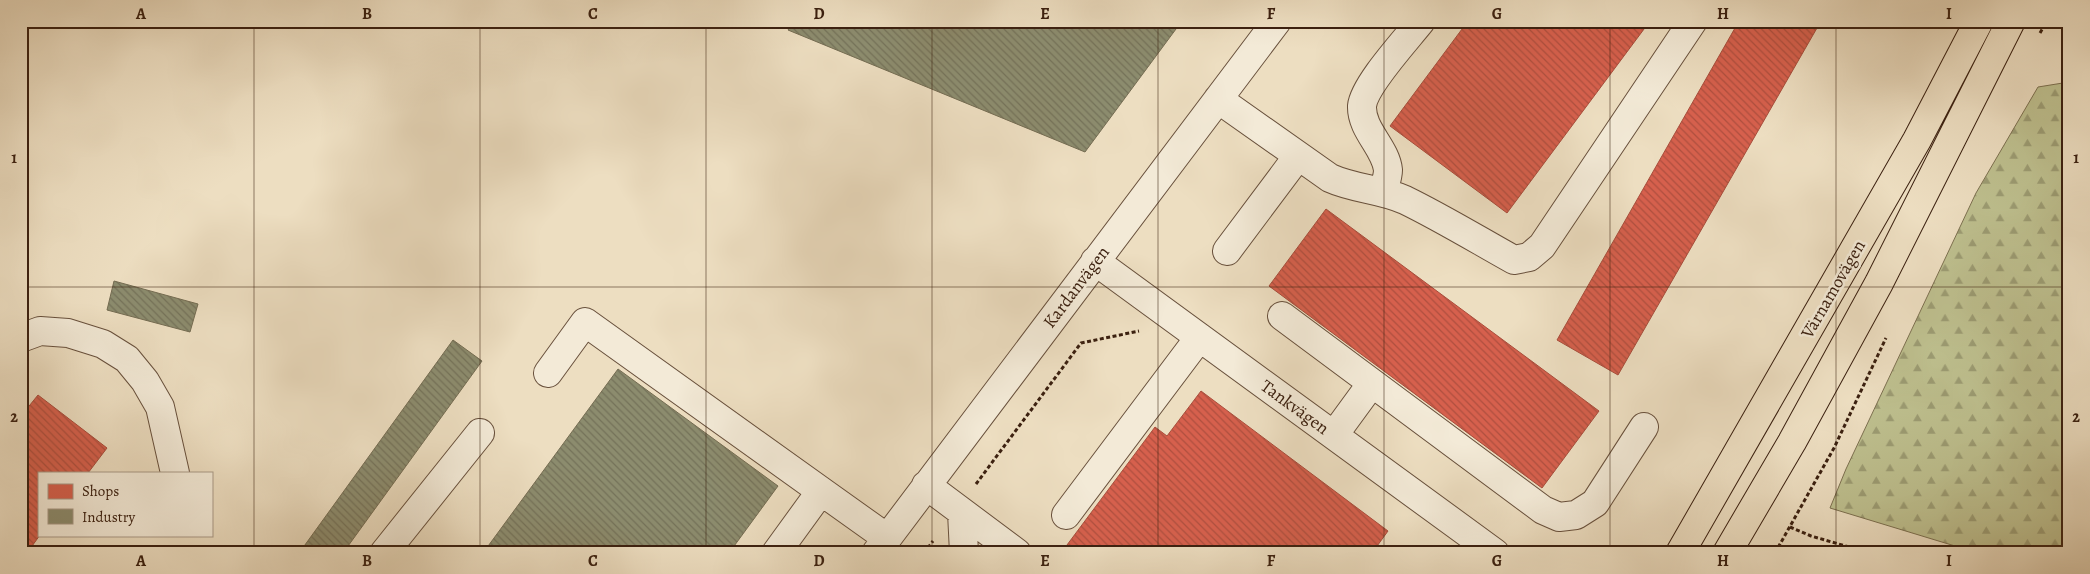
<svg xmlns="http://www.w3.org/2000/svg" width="2090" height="574" font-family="Alegreya,serif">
  <defs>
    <pattern id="forest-firs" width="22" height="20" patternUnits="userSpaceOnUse" patternTransform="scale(1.25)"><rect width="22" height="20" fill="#bec08f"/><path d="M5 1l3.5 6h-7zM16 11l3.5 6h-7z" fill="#9c9c73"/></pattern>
    <pattern id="shops-back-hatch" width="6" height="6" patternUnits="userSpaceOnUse" patternTransform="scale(1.25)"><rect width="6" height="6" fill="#d6604d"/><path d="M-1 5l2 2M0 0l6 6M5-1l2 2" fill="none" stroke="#af4f3f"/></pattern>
    <pattern id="industry-back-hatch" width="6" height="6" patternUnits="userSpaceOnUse" patternTransform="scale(1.25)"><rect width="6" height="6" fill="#8c8c6e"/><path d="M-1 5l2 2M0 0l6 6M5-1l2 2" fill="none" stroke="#747259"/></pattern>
  </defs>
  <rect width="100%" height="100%" fill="#eddec1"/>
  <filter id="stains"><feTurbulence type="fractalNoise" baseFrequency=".004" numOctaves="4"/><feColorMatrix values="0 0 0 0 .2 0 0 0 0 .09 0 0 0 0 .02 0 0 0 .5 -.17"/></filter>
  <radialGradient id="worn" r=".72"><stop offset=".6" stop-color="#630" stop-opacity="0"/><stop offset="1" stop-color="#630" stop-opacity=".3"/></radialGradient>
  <path fill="url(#forest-firs)" stroke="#7c7050" d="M2069 82V553H1978L1830 508 1846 469 1976 193 2038 87Z"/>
  <path fill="url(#shops-back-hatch)" stroke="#a84d3b" d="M1468 21H1650L1507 213 1390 126Z
    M1739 21H1821L1618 375 1557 340Z
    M1326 209 1599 411 1542 488 1269 286Z
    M1201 391 1388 531 1372 553H1061L1155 427 1167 436Z
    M38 395 107 448 88 473H39V535H40L27 553H21V416Z"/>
  <path fill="url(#industry-back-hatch)" stroke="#746c52" d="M794 21H1157L1176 29 1085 152 788 30Z
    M114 281 198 304 190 332 107 310Z
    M453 340 482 361 343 553H307L302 549Z
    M618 369 778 486 729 553H483Z"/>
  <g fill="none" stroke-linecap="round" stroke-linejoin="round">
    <g stroke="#68503c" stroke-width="30">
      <path id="minor" d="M1218 99 1330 178C1354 189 1381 189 1405 200 1442 218 1478 240 1514 260L1529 257 1542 246 1693 21
        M1383 192C1385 185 1388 177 1388 170 1386 148 1361 130 1362 106 1364 85 1407 39 1421 21
        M1227 251 1298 156
        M1095 261 1495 553
        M1282 316 1543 510 1559 517 1576 515 1595 503 1644 427
        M21 338 40 331 68 333 103 344 127 359 145 381 160 407 175 473
        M548 373 585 322 821 491
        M1334 435 1372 383
        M926 485 1017 553
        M962 512 964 553
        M1066 515 1199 338
        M384 553 480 433
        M776 553 821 491 887 538
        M876 553 1277 21"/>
    </g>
    <g stroke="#3b2010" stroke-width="30">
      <path id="major" d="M1680 553 1917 140 1979 21
        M1727 553 1792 442 1879 283 2011 21"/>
    </g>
    <path stroke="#3b2010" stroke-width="3" stroke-dasharray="4 2.5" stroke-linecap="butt" d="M2040 33 2047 21
      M976 484 1081 343 1139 331
      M1790 527 1811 536 1870 553
      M924 553 933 541
      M1775 553 1834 448 1886 338"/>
    <use href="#minor" stroke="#f3ead7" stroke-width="28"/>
    <use href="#major" stroke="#eddec1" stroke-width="28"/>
  </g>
  <path fill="none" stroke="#3b2010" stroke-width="1" stroke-opacity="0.55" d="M254 21V553M480 21V553M706 21V553M932 21V553M1158 21V553M1384 21V553M1610 21V553M1836 21V553M21 287H2069"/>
  <g text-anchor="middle" stroke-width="5" stroke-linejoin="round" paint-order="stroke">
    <g font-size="18" fill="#3b2010" stroke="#f3ead7">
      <text transform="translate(1076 287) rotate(-53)" y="6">Kardanvägen</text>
      <text transform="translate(1833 289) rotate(-60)" y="6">Värnamovägen</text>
      <text transform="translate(1295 407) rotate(36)" y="6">Tankvägen</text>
    </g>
  </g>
  <rect width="2090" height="574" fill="none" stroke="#eddec1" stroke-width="55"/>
  <rect x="38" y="472" width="175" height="65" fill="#f3ead7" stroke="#a99987"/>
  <rect x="48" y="484" width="25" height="15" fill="#d6604d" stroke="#a99987"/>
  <text x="82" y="496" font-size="15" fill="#3b2010">Shops</text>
  <rect x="48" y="509" width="25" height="15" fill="#8c8c6e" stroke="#a99987"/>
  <text x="82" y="522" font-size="15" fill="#3b2010">Industry</text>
  <rect x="28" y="28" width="2034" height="518" fill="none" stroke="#3b2010" stroke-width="2"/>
  <g font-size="16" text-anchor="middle" font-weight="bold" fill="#3b2010">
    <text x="141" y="19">A</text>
    <text x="367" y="19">B</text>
    <text x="593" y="19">C</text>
    <text x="819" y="19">D</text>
    <text x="1045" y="19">E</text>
    <text x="1271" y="19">F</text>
    <text x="1497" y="19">G</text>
    <text x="1723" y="19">H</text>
    <text x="1949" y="19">I</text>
    <text x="14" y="163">1</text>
    <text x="2076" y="163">1</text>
    <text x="14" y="422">2</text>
    <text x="2076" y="422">2</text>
    <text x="141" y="566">A</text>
    <text x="367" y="566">B</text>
    <text x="593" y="566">C</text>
    <text x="819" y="566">D</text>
    <text x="1045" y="566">E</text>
    <text x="1271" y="566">F</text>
    <text x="1497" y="566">G</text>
    <text x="1723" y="566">H</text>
    <text x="1949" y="566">I</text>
  </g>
  <rect width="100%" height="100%" filter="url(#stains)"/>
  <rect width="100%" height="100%" fill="url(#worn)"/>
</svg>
